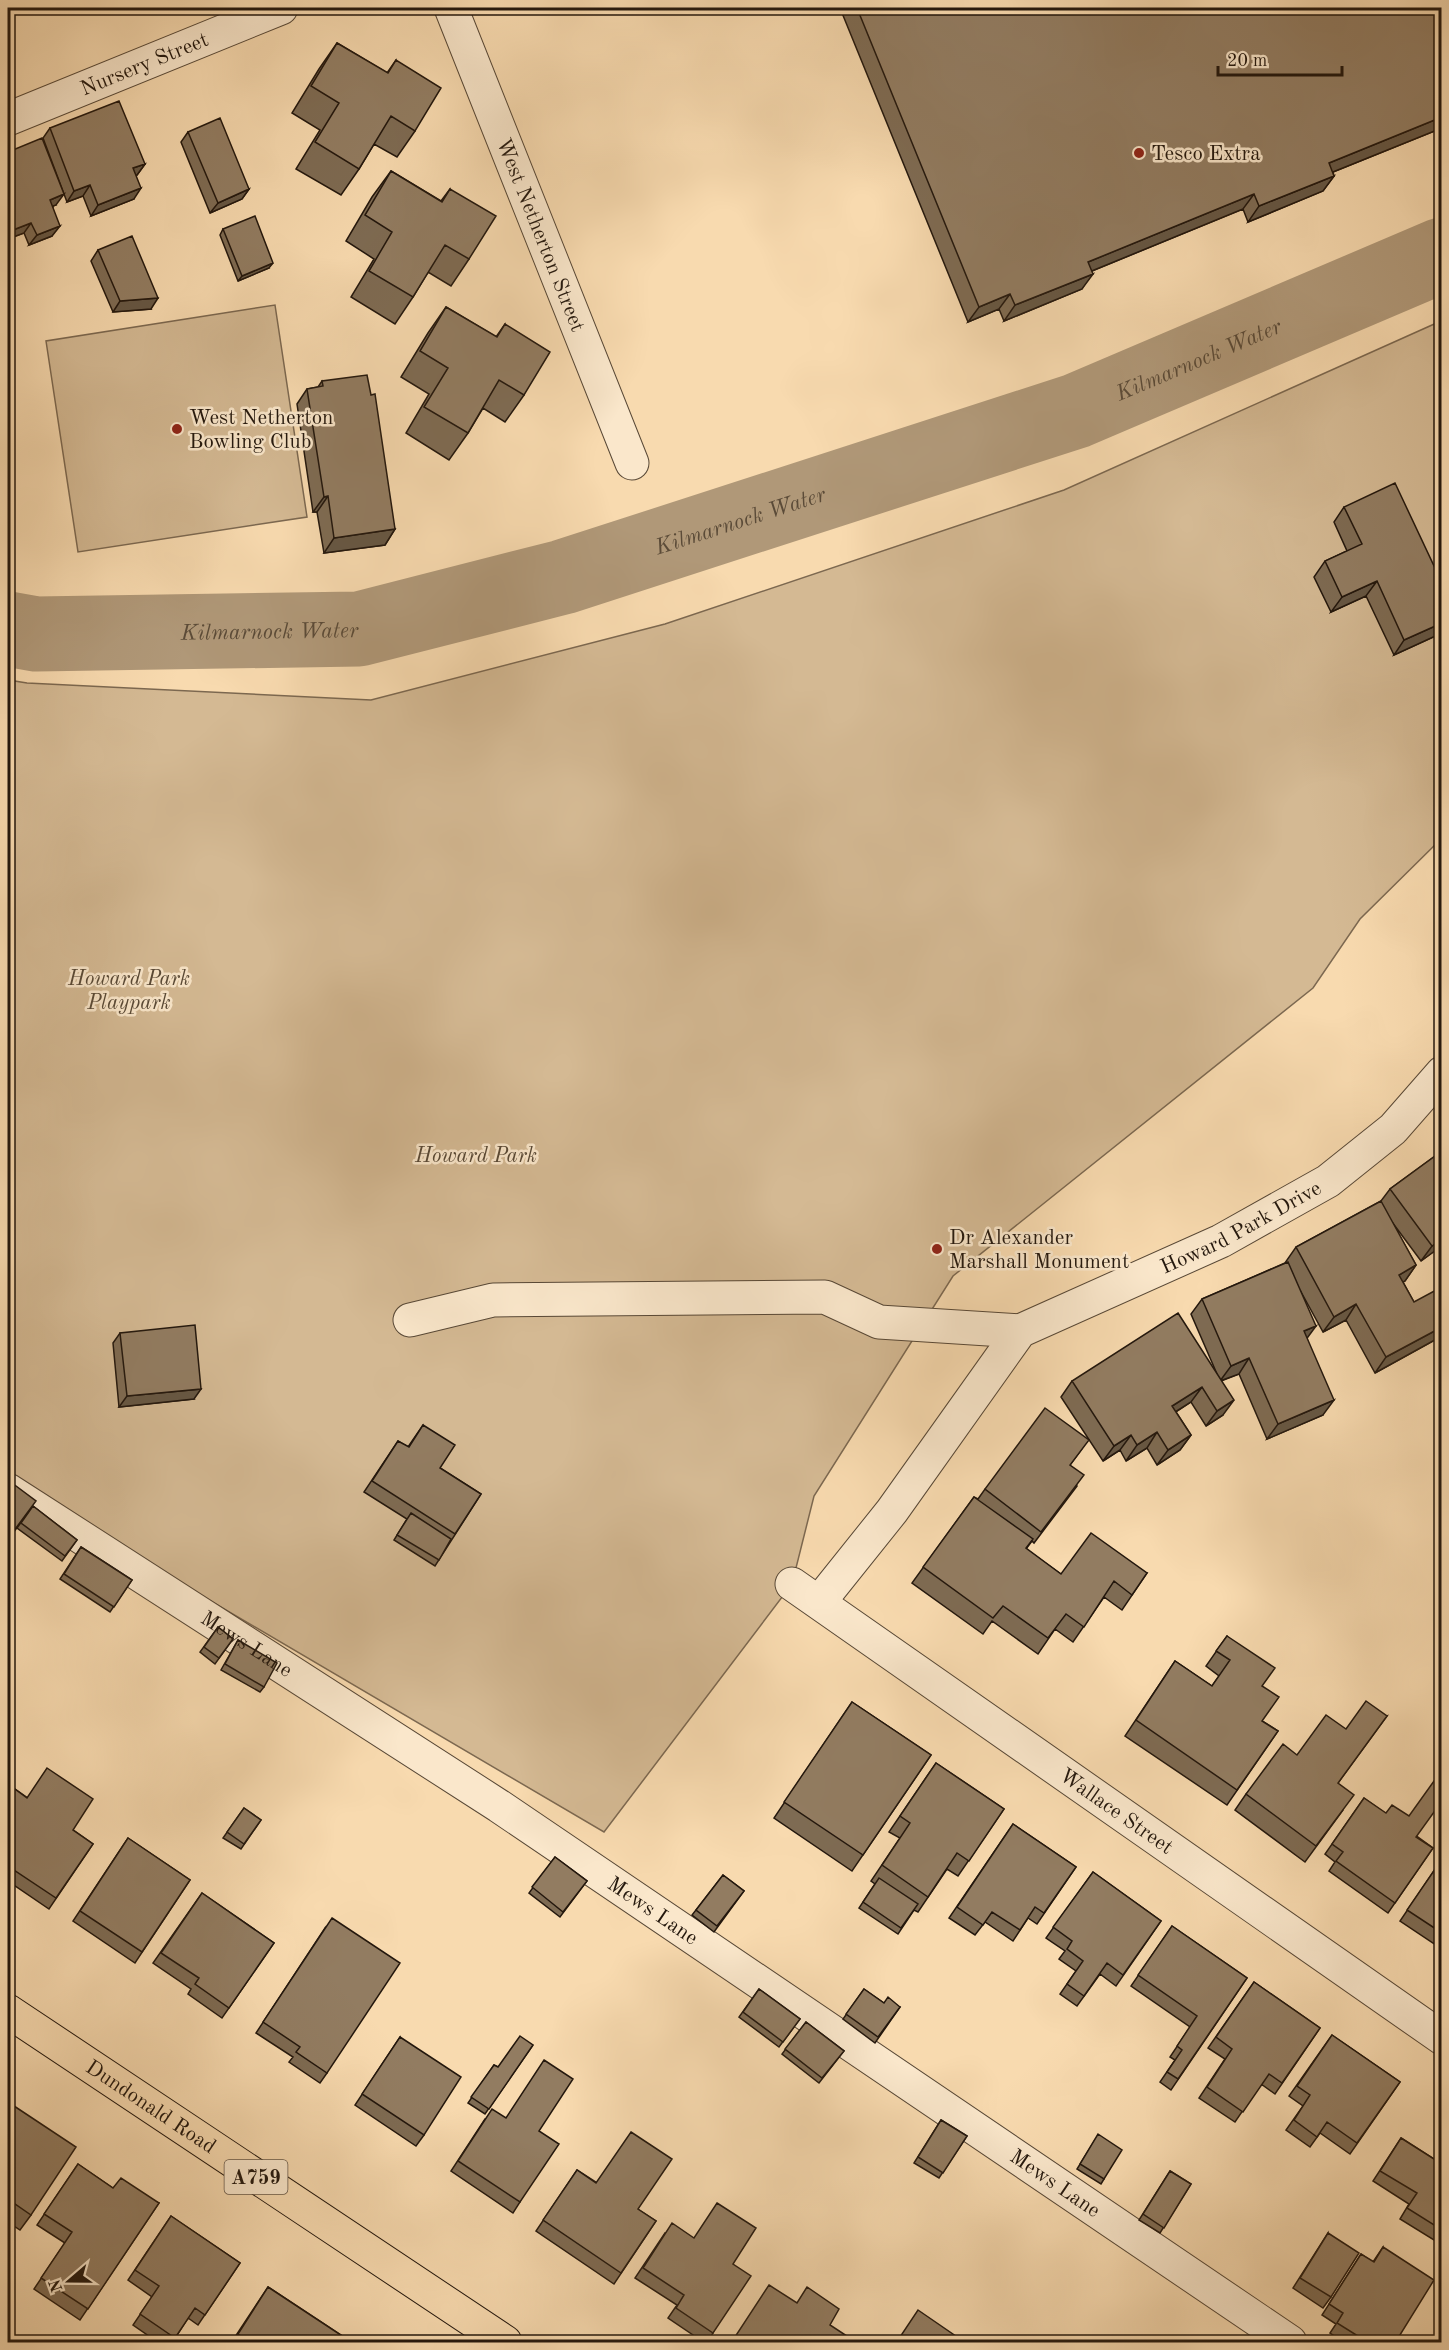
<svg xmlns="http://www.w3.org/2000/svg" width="1449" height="2350" font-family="'Old Standard TT',serif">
  <rect width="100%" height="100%" fill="#f8daaf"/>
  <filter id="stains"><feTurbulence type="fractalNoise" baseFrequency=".00333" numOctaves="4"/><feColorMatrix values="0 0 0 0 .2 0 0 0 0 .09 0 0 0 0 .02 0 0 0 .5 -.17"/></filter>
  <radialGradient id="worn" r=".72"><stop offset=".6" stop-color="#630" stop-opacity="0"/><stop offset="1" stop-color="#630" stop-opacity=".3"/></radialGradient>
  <path fill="#d4b993" stroke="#7c6850" stroke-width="1.5" d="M275 305 307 517 78 552 46 341Z
    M1441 321V839L1360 919 1313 988 953 1276 814 1496 792 1584 604 1832 8 1482V680L27 683 371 700 665 624 1064 490Z"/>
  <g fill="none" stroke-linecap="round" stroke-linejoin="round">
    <path stroke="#b09878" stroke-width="75" id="s1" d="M8 629 36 634 359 629 563 577 1076 411 1442 255"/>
    <g stroke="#584836" stroke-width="35">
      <g id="minor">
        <path id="s2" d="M451 8 632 463"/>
        <path id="s3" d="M8 119 281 8"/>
        <path d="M410 1320 493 1300 825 1297 879 1322 1020 1331"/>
        <path id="s4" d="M8 1490 499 1806 1290 2342"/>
        <path id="s5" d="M792 1584 1442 2038"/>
        <path id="s6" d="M820 1601 892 1511 1020 1331 1221 1241 1328 1181 1393 1129 1442 1073"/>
      </g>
    </g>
    <g stroke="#23170d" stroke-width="35">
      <g id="major">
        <path id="s7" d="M8 2011 505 2342"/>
      </g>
    </g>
    <use href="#minor" stroke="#fae7cb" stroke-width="33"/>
    <use href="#major" stroke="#f8daaf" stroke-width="33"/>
  </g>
  <path fill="#7e6b53" stroke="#23170d" stroke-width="1.5" d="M840 8H1442V128L1333 172 1334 176 1323 191 1248 222 1243 209 1092 271 1082 289 1004 321 999 309 968 322Z
    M337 43 387 73 396 60 415 131 397 157 374 144 359 169 341 195 296 169 320 130 292 113 319 69Z
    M50 128 145 164 137 175H136L134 199 91 216 83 196 67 202 43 138Z
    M188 132 249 189 242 199 210 213 181 142Z
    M8 152 56 205 53 206 52 236 29 245 24 233 8 239Z
    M391 171 441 201 450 189 469 259 451 286 428 272 413 297 395 324 351 297 374 259 346 241 372 197Z
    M223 229 269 268 238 281 220 235Z
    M98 250 151 309 113 312 91 261Z
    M446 307 496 337 505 324 524 395 505 422 483 408 468 433 449 460 406 433 429 394 401 377 428 333Z
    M322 381 395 529 385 545 324 553 317 512H313L297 404 307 389 318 387Z
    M1344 507 1442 583V633L1394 655 1366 596 1331 612 1314 577 1325 561 1347 551 1334 522Z
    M1442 1151V1258L1436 1250 1421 1261 1392 1222 1416 1265 1405 1281 1403 1282 1414 1302 1442 1295V1336L1375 1373 1346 1320 1323 1332 1300 1290 1307 1338 1323 1415 1267 1439 1239 1374 1221 1381 1223 1415 1206 1426 1191 1402 1176 1412 1191 1435 1180 1450 1157 1465 1147 1448 1126 1461 1120 1450 1103 1461 1061 1397 1072 1381 1217 1374 1191 1314 1202 1299 1285 1263 1296 1247 1381 1201 1390 1189Z
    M120 1333 194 1399 119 1407 113 1343Z
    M423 1425 440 1468 481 1494 435 1566 394 1540 407 1519 364 1492 398 1441 408 1447Z
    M1081 1450 1070 1465 1077 1486 1034 1543 1032 1541 1026 1549 1061 1574 1147 1573 1122 1610 1104 1597 1073 1642 1055 1629 1038 1654 992 1621 983 1634 912 1583 974 1497 978 1499 985 1489Z
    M8 1480 33 1506 77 1540 62 1561 17 1528 27 1514 8 1540Z
    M81 1547 132 1580 110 1612 60 1579Z
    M218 1627 233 1639 215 1664 200 1652Z
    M1227 1636 1262 1686V1721L1278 1731 1227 1805 1125 1736 1175 1661 1212 1686 1219 1676 1206 1666Z
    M238 1640 264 1687 260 1692 221 1670Z
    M852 1702 931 1755 852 1871 774 1818Z
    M1387 1716 1338 1783 1343 1810 1305 1862 1235 1810 1246 1794 1297 1755 1346 1729Z
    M936 1763 1004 1809 958 1876 947 1869 918 1912 914 1910 898 1934 859 1908 875 1884 871 1881 900 1838 889 1832Z
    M8 1784 93 1844 49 1909 8 1881Z
    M1364 1798 1433 1848 1388 1913 1329 1871 1335 1862 1325 1854Z
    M244 1808 261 1820 241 1849 223 1838Z
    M1013 1824 1076 1867 1037 1924 1028 1918 1013 1941 985 1922 975 1935 949 1918Z
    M128 1838 190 1880 135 1963 73 1921Z
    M555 1857 587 1881 560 1917 529 1893Z
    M1442 1859V1949L1400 1921Z
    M1093 1872 1161 1921 1116 1986 1100 1974 1077 2006 1060 1994 1076 1971 1059 1959 1065 1951 1046 1938Z
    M723 1875 744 1891 714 1932 692 1915Z
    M202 1893 274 1943 222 2018 188 1994 191 1989 153 1963Z
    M1172 1926 1247 1978 1171 2090 1160 2082 1175 2060 1170 2057 1190 2027 1131 1986Z
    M325 1928 327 2073 320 2083 289 2062 293 2057 256 2033Z
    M1254 1982 1320 2028 1275 2094 1261 2084 1235 2122 1199 2098 1225 2059 1208 2048Z
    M759 1989 800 2019 779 2047 739 2017Z
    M864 1989 884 2003 900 2007 875 2043 843 2019Z
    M806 2022 844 2051 819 2083 782 2054Z
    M1332 2035 1400 2082 1350 2154 1320 2133 1310 2147 1286 2130 1303 2106 1289 2096Z
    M400 2037 424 2135 416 2146 355 2105Z
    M533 2045 485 2114 468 2103 494 2065 498 2067Z
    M8 2102 31 2215 20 2230 8 2222Z
    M505 2118 539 2131 520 2202 513 2213 451 2171 485 2119Z
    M941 2120 967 2136 939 2178 914 2163Z
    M1401 2138 1437 2161 1442 2153V2245L1400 2219 1409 2204 1373 2181Z
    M1095 2140 1104 2179 1101 2184 1077 2169Z
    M78 2164 113 2188 159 2203 80 2320 34 2289 65 2243 37 2225Z
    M577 2170 656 2221 614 2284 536 2231Z
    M1170 2171 1191 2184 1160 2233 1139 2220Z
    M171 2216 240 2263 198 2325 188 2318 172 2343H159L133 2325 152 2297 128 2280Z
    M665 2233 733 2264 713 2333 707 2343H705L668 2318 677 2305 635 2278Z
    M1328 2233 1331 2297 1323 2308 1293 2288Z
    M1383 2247 1395 2343H1345L1330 2333 1336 2324 1322 2315 1361 2254 1373 2262Z
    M268 2287 353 2343H231Z"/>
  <path fill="#665744" stroke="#23170d" stroke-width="1.5" d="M172 8H179L169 12Z
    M1442 117V128L1318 178 1329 163Z
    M145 164 137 175 126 179 133 168Z
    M1334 176 1323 191 1248 222 1259 206Z
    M90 185 83 196 67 202 74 191Z
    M141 188 134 199 91 216 98 205Z
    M249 189 242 199 210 213 218 203Z
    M64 194 56 205 43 210 50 200Z
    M1254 194 1243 209 1077 277 1088 262Z
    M31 223 24 233 8 239V237L13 230Z
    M60 226 52 236 29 245 37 235Z
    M273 263 269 268 238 281 242 276Z
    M1093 274 1082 289 1004 321 1015 305Z
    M1010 294 999 309 968 322 979 307Z
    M158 298 151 309 113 312 120 301Z
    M328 496 317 512H313L324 497Z
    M395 529 385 545 324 553 334 538Z
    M1377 581 1366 596 1331 612 1342 597Z
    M1442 623V633L1394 655 1404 640Z
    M1442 1239V1242L1436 1250 1421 1261 1432 1246Z
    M1416 1265 1405 1281 1389 1290 1399 1275Z
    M1356 1304 1346 1320 1323 1332 1334 1317Z
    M1316 1326 1305 1341 1304 1331Z
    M1442 1327V1336L1375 1373 1386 1357Z
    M1249 1358 1239 1374 1220 1381 1231 1366Z
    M1202 1387 1191 1402 1161 1421 1172 1406Z
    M201 1389 194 1399 119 1407 127 1396Z
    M1234 1400 1223 1415 1206 1426 1217 1411Z
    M1334 1400 1323 1415 1267 1439 1278 1424Z
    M1157 1432 1147 1448 1126 1461 1137 1445Z
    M1131 1435 1120 1450 1103 1461 1114 1446Z
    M1191 1435 1180 1450 1157 1465 1168 1450Z"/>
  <path fill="#927c61" stroke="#23170d" stroke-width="1.5" d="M857 8H1442V117L1329 163 1334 176 1259 206 1254 194 1088 262 1093 274 1015 305 1010 294 979 307Z
    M337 43 388 73 396 60 441 88 415 131 391 116 359 169 315 142 339 103 311 86Z
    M119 101 145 164 133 168 141 188 98 205 90 185 74 191 50 128Z
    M220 118 249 189 218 203 188 132Z
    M42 138 64 194 50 200 60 226 37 235 31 223 13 230 8 217V152Z
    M391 171 442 202 450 189 496 216 469 259 445 245 413 297 369 271 392 232 365 215Z
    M255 216 273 263 242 276 223 229Z
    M132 236 158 298 120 301 98 250Z
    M446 307 497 337 505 324 550 352 524 395 499 380 468 433 424 407 448 368 420 351Z
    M367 375 371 395 375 394 395 529 334 538 328 496 324 497 307 389 323 386 322 381Z
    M1395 483 1442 583V623L1404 640 1377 581 1342 597 1325 561 1362 544 1344 507Z
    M1442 1151V1239L1432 1246 1390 1189Z
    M1381 1201 1416 1265 1399 1275 1414 1302 1438 1289 1442 1295V1327L1386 1357 1356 1304 1334 1317 1296 1247Z
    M1288 1262 1316 1326 1304 1331 1334 1400 1278 1424 1249 1358 1231 1366 1202 1299Z
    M1178 1313 1234 1400 1217 1411 1202 1387 1172 1406 1191 1435 1168 1450 1157 1432 1137 1445 1131 1435 1114 1446 1072 1381Z
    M195 1325 201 1389 127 1396 120 1333Z
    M1045 1408 1089 1440 1070 1465 1084 1475 1041 1532 985 1489Z
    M423 1425 455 1445 440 1468 481 1494 455 1534 372 1481 398 1441 409 1447Z
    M8 1480 36 1501 13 1532 8 1528Z
    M974 1497 1033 1539 1026 1548 1061 1574 1091 1533 1147 1573 1132 1595 1114 1581 1084 1627 1066 1614 1048 1638 1003 1606 993 1618 923 1567Z
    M33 1506 77 1540 65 1556 21 1523Z
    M411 1513 451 1539 439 1560 397 1535Z
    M81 1547 132 1580 114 1607 64 1574Z
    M218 1627 233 1639 219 1658 204 1647Z
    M1227 1636 1275 1668 1262 1686 1279 1697 1262 1721 1278 1731 1237 1790 1136 1720 1175 1661 1212 1686 1230 1660 1216 1651Z
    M238 1640 277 1663 264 1687 225 1664Z
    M1366 1701 1387 1716 1338 1783 1354 1795 1316 1846 1246 1794 1283 1744 1297 1755 1326 1715 1346 1729Z
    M852 1702 931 1755 863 1855 784 1802Z
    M936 1763 1004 1809 969 1861 957 1853 928 1897 882 1865 910 1823 900 1816Z
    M47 1768 93 1799 73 1830 93 1844 56 1898 8 1866V1784L27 1798Z
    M1434 1781 1442 1786V1801L1416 1837 1433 1848 1395 1903 1336 1861 1343 1852 1332 1844 1364 1798 1386 1813 1392 1805 1409 1816Z
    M244 1808 261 1820 244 1844 227 1832Z
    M1013 1824 1076 1867 1044 1913 1035 1907 1020 1930 992 1912 983 1925 957 1907Z
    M128 1838 190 1880 142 1952 80 1911Z
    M555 1857 587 1881 563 1912 532 1887Z
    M1442 1859V1933L1407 1910Z
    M1093 1872 1161 1921 1123 1975 1107 1963 1084 1996 1067 1984 1083 1961 1067 1949 1072 1941 1053 1927Z
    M723 1875 744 1891 717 1926 696 1910Z
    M879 1878 918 1904 901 1928 863 1902Z
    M202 1893 274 1943 229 2008 195 1984 199 1978 161 1953Z
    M332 1918 400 1963 327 2073 296 2052 300 2047 263 2022Z
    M1172 1926 1247 1978 1178 2079 1167 2072 1182 2050 1177 2046 1197 2016 1138 1975Z
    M1254 1982 1320 2028 1282 2083 1269 2074 1243 2112 1207 2087 1232 2049 1216 2037Z
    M759 1989 800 2019 783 2042 743 2012Z
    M864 1989 884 2003 888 1997 900 2007 878 2037 846 2014Z
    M806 2022 844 2051 822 2078 785 2049Z
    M1332 2035 1400 2082 1357 2143 1327 2122 1317 2137 1294 2120 1310 2095 1297 2086Z
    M520 2036 533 2045 489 2109 471 2097 494 2065 498 2067Z
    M400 2037 461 2077 424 2135 362 2094Z
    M544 2060 573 2079 539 2131 559 2144 520 2202 458 2161 492 2109 506 2118Z
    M8 2102 76 2147 31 2215 8 2199Z
    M941 2120 967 2136 943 2173 918 2157Z
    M631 2132 672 2159 638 2209 656 2221 621 2273 543 2220 577 2170 596 2183Z
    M1098 2134 1122 2150 1104 2179 1080 2164Z
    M1401 2138 1437 2161 1442 2154V2230L1407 2208 1417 2193 1380 2171Z
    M78 2164 113 2188 121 2178 159 2203 88 2309 41 2278 72 2232 44 2214Z
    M1170 2171 1191 2184 1164 2228 1143 2214Z
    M717 2203 756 2228 733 2264 751 2276 713 2333 676 2308 684 2295 643 2268 672 2223 694 2238Z
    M171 2216 240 2263 205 2315 195 2308 175 2338 140 2314 159 2286 135 2270Z
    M1328 2233 1359 2253 1331 2297 1300 2278Z
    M1383 2247 1434 2280 1395 2343H1369L1337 2323 1343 2313 1329 2304 1361 2254 1374 2262Z
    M769 2285 797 2303 807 2287 839 2309 830 2325 853 2340 851 2343H731Z
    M268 2287 353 2343H251L238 2334Z
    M918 2310 963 2341 962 2343H896Z"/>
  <g fill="#8f2418" stroke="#fae7cb" stroke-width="2">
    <circle cx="1139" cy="153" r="6"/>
    <circle cx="177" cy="429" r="6"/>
    <circle cx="937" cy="1249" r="6"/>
  </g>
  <g text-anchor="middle" stroke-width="5" stroke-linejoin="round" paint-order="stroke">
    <rect fill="#fae7cb" stroke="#645546" stroke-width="1.5" x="224.5" y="2160" width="63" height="34" rx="4.5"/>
    <g font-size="20" font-weight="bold" fill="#23170d">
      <text x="256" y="2184">A759</text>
    </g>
    <g font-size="21" fill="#23170d" stroke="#fae7cb">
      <text dy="7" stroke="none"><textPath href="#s3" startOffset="147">Nursery Street</textPath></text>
      <text dy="7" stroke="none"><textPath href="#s2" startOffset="244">West Netherton Street</textPath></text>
      <text dy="7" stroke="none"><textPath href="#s6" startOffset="580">Howard Park Drive</textPath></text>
      <text dy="7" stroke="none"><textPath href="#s4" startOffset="284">Mews Lane</textPath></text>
      <text dy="7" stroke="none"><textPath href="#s5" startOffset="396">Wallace Street</textPath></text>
      <text dy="7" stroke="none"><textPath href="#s4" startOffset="770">Mews Lane</textPath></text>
      <text dy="7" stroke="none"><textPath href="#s7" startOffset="172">Dundonald Road</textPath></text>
      <text dy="7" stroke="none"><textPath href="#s4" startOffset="1256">Mews Lane</textPath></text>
    </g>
    <g font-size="21" fill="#23170d" stroke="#fae7cb" text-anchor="start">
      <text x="1151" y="160">Tesco Extra</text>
      <text x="189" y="424">West Netherton<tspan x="189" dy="24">Bowling Club</tspan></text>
      <text x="949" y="1244">Dr Alexander<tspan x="949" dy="24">Marshall Monument</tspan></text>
    </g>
    <g font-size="21" font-style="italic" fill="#584835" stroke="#fae7cb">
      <text x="129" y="985">Howard Park<tspan x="129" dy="24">Playpark</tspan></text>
      <text x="476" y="1162">Howard Park</text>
    </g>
    <g font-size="22" font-style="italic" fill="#5b4b38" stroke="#fae7cb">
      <text dy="8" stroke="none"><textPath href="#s1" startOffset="1234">Kilmarnock Water</textPath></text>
      <text dy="8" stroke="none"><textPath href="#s1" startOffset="748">Kilmarnock Water</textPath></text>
      <text dy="8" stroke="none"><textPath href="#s1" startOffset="262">Kilmarnock Water</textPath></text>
    </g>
  </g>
  <rect width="1449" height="2350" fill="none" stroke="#f8daaf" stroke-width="30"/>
  <rect x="9" y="9" width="1431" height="2332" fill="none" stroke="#23170d" stroke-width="3"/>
  <rect x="15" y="15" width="1419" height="2320" fill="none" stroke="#23170d" stroke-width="1.5"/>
  <g transform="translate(69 2281) rotate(250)" stroke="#fae7cb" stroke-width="4.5" paint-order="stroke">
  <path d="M0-4.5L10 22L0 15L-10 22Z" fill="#23170d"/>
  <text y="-9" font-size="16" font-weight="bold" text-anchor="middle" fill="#23170d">N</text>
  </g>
  <path d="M1218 66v9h124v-9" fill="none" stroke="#23170d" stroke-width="3"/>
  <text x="1227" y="66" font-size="18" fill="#23170d" stroke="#fae7cb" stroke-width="4.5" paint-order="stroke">20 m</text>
  <rect width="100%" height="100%" filter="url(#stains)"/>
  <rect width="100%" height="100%" fill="url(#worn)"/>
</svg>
